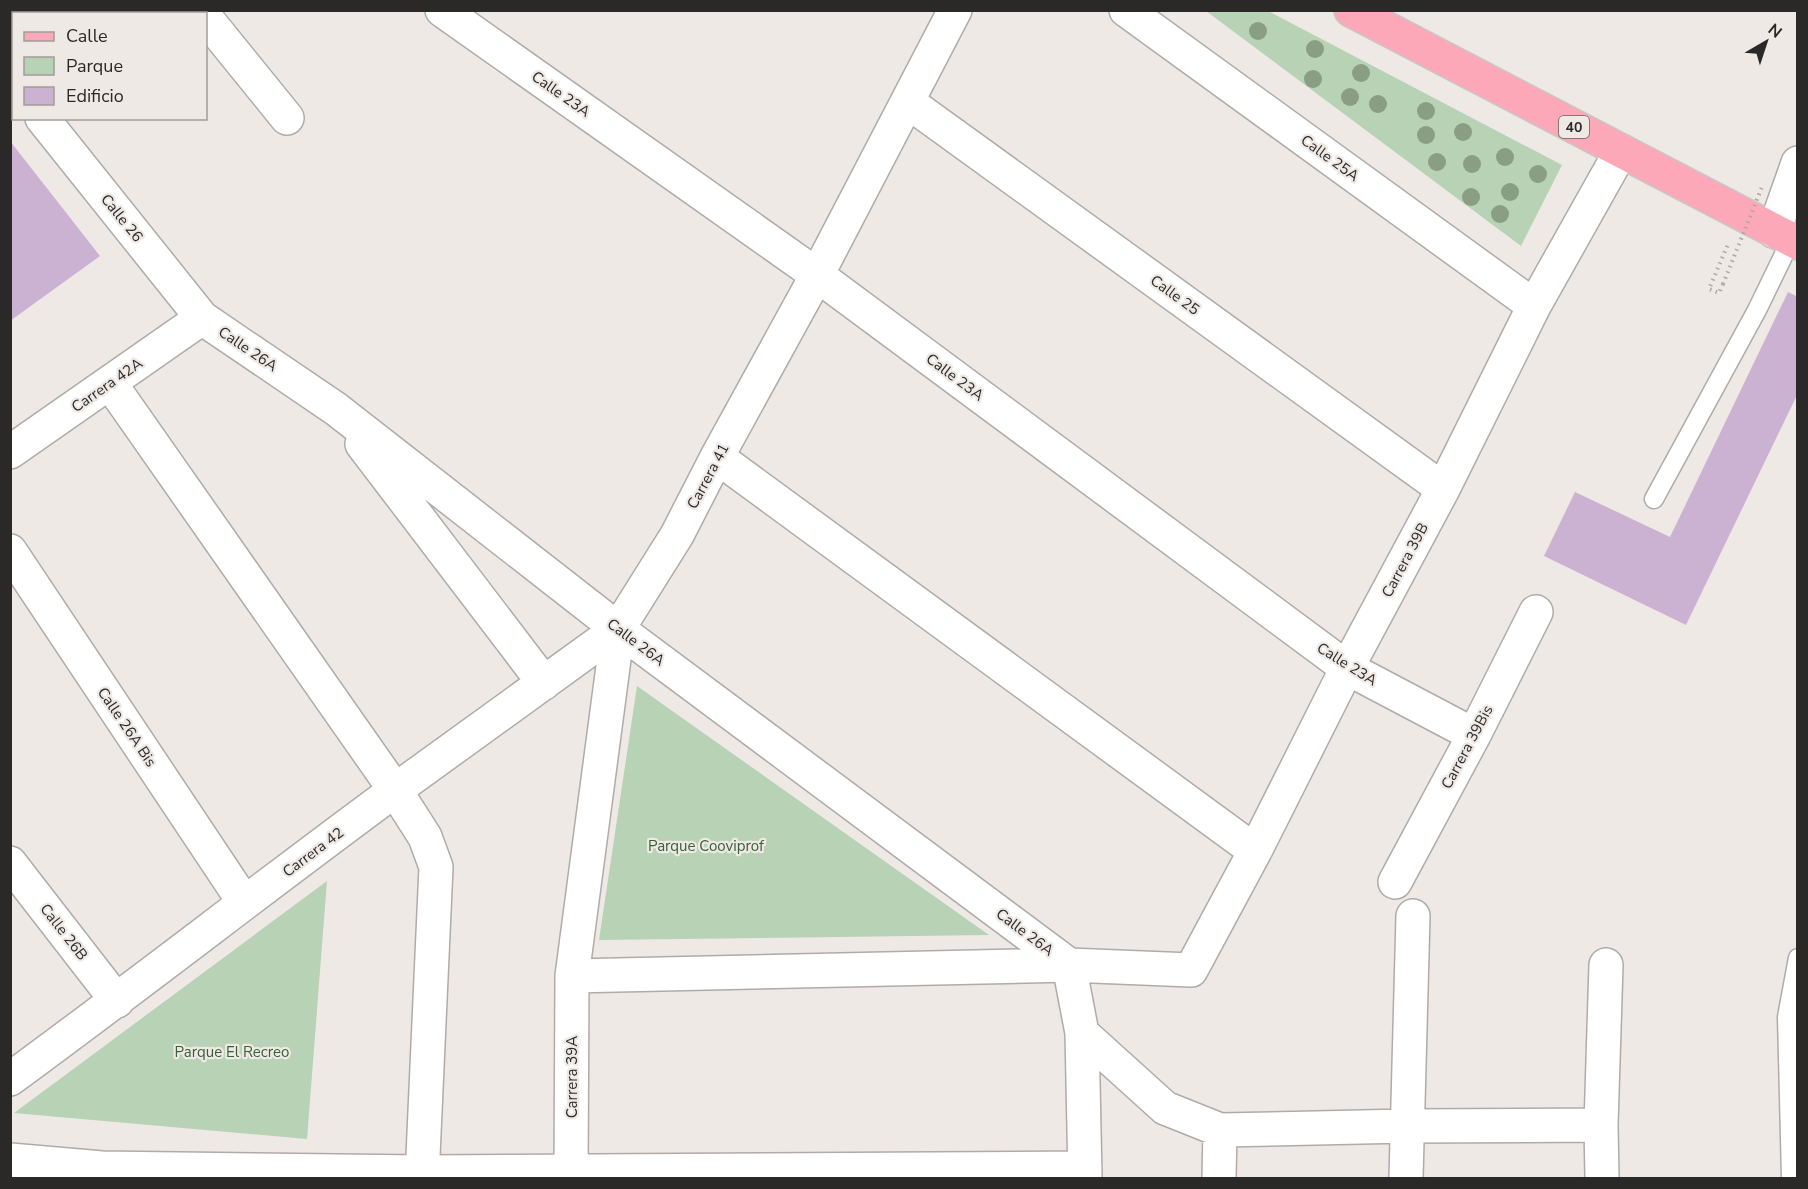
<svg xmlns="http://www.w3.org/2000/svg" width="1808" height="1189" font-family="'Nunito Sans',sans-serif">
  <rect width="100%" height="100%" fill="#efe9e5"/>
  <path fill="#b7d2b5" d="M1206 11H1268L1562 165 1521 246Z
    M637 686 989 935 599 940Z
    M327 881 307 1139 14 1113Z"/>
  <path fill="#cbb2d3" d="M10 141 100 256 10 321Z
    M1788 292 1798 297V393L1686 625 1544 556 1575 492 1670 537Z"/>
  <g fill="none" stroke-linecap="round" stroke-linejoin="round">
    <g stroke="#b1aba8" stroke-width="21">
      <path id="service" d="M1654 499 1757 310 1791 240
        M1791 1178 1787 1017 1798 958"/>
    </g>
    <g stroke="#b1aba8" stroke-width="36">
      <path id="minor" d="M442 10 817 275 1347 668 1474 735
        M1126 10 1534 306
        M206 18 287 118
        M10 79 14 83
        M908 102 1443 489
        M42 118 202 318 336 409 618 629 1069 965 1082 1033 1085 1178
        M1774 231 1798 163
        M110 383 395 790 425 837 436 867 422 1178
        M362 444 544 683
        M10 452 202 318
        M717 457 1255 851
        M10 551 244 902
        M10 863 117 1001
        M1395 882 1474 735 1536 612
        M572 976 1069 965 1191 970 1255 851 1347 668 1443 489 1534 306 1621 151
        M1082 1033 1165 1108 1220 1130 1407 1126 1601 1125
        M10 1079C140 984 266 885 394 791 469 736 544 683 618 629
        M10 1160 102 1168 422 1172 1085 1168
        M571 1178 572 976 618 629 677 535 717 457 817 275 955 10
        M1219 1178 1220 1130
        M1406 1178 1413 916
        M1602 1178 1601 1125 1606 965"/>
    </g>
    <g stroke="#c8c7c7" stroke-width="36">
      <path id="primary" d="M1351 10 1798 243"/>
    </g>
    <path stroke="#ada8a5" stroke-width="4" stroke-dasharray="1.5 4.5" stroke-linecap="butt" d="M1723 284 1719 293 1709 289 1729 242"/>
    <use href="#service" stroke="#fff" stroke-width="18"/>
    <use href="#minor" stroke="#fff" stroke-width="33"/>
    <use href="#primary" stroke="#fda8b8" stroke-width="33"/>
    <path stroke="#ada8a5" stroke-width="4" stroke-dasharray="1.5 4.5" stroke-linecap="butt" d="M1723 284 1762 187"/>
  </g>
  <g fill="#8a9e84">
    <circle cx="1258" cy="31" r="9"/>
    <circle cx="1315" cy="49" r="9"/>
    <circle cx="1361" cy="73" r="9"/>
    <circle cx="1313" cy="79" r="9"/>
    <circle cx="1350" cy="97" r="9"/>
    <circle cx="1378" cy="104" r="9"/>
    <circle cx="1426" cy="111" r="9"/>
    <circle cx="1463" cy="132" r="9"/>
    <circle cx="1426" cy="135" r="9"/>
    <circle cx="1505" cy="157" r="9"/>
    <circle cx="1437" cy="162" r="9"/>
    <circle cx="1472" cy="164" r="9"/>
    <circle cx="1538" cy="174" r="9"/>
    <circle cx="1510" cy="192" r="9"/>
    <circle cx="1471" cy="197" r="9"/>
    <circle cx="1500" cy="214" r="9"/>
  </g>
  <g text-anchor="middle" stroke-width="4.5" stroke-linejoin="round" paint-order="stroke">
    <rect fill="#efe9e5" stroke="#666361" stroke-width="1.5" x="1559" y="116" width="30" height="22" rx="4.5"/>
    <g font-size="14" font-weight="bold" fill="#2b2928">
      <text x="1574" y="132">40</text>
    </g>
    <g font-size="15" fill="#2b2928" stroke="#efe9e5">
      <text transform="translate(561 94) rotate(35)" y="5">Calle 23A</text>
      <text transform="translate(1330 158) rotate(36)" y="5">Calle 25A</text>
      <text transform="translate(122 218) rotate(51)" y="5">Calle 26</text>
      <text transform="translate(1175 295) rotate(36)" y="5">Calle 25</text>
      <text transform="translate(248 349) rotate(34)" y="5">Calle 26A</text>
      <text transform="translate(955 377) rotate(37)" y="5">Calle 23A</text>
      <text transform="translate(107 385) rotate(-35)" y="5">Carrera 42A</text>
      <text transform="translate(708 476) rotate(-62)" y="5">Carrera 41</text>
      <text transform="translate(1405 560) rotate(-62)" y="5">Carrera 39B</text>
      <text transform="translate(636 642) rotate(37)" y="5">Calle 26A</text>
      <text transform="translate(1347 664) rotate(32)" y="5">Calle 23A</text>
      <text transform="translate(127 727) rotate(56)" y="5">Calle 26A Bis</text>
      <text transform="translate(1467 747) rotate(-62)" y="5">Carrera 39Bis</text>
      <text transform="translate(313 852) rotate(-37)" y="5">Carrera 42</text>
      <text transform="translate(64 932) rotate(52)" y="5">Calle 26B</text>
      <text transform="translate(1025 932) rotate(37)" y="5">Calle 26A</text>
      <text transform="translate(572 1077) rotate(-90)" y="5">Carrera 39A</text>
    </g>
    <g font-size="15" fill="#376035" stroke="#efe9e5">
      <text x="706" y="851">Parque Cooviprof</text>
      <text x="232" y="1057">Parque El Recreo</text>
    </g>
  </g>
  <rect width="1808" height="1189" fill="none" stroke="#2b2928" stroke-width="24"/>
  <rect x="12" y="12" width="195" height="108" fill="#efe9e5" stroke="#a19c99" stroke-width="1.5"/>
  <rect x="24" y="32" width="30" height="9" fill="#fda8b8" stroke="#a19c99" stroke-width="1.5"/>
  <text x="66" y="42" font-size="18" fill="#2b2928">Calle</text>
  <rect x="24" y="57" width="30" height="18" fill="#b7d2b5" stroke="#a19c99" stroke-width="1.5"/>
  <text x="66" y="72" font-size="18" fill="#2b2928">Parque</text>
  <rect x="24" y="87" width="30" height="18" fill="#cbb2d3" stroke="#a19c99" stroke-width="1.5"/>
  <text x="66" y="102" font-size="18" fill="#2b2928">Edificio</text>
  <g transform="translate(1766 42) rotate(39)" stroke="#efe9e5" stroke-width="4.5" paint-order="stroke">
  <path d="M0-4.5L10 22L0 15L-10 22Z" fill="#2b2928"/>
  <text y="-9" font-size="16" font-weight="bold" text-anchor="middle" fill="#2b2928">N</text>
  </g>
</svg>
